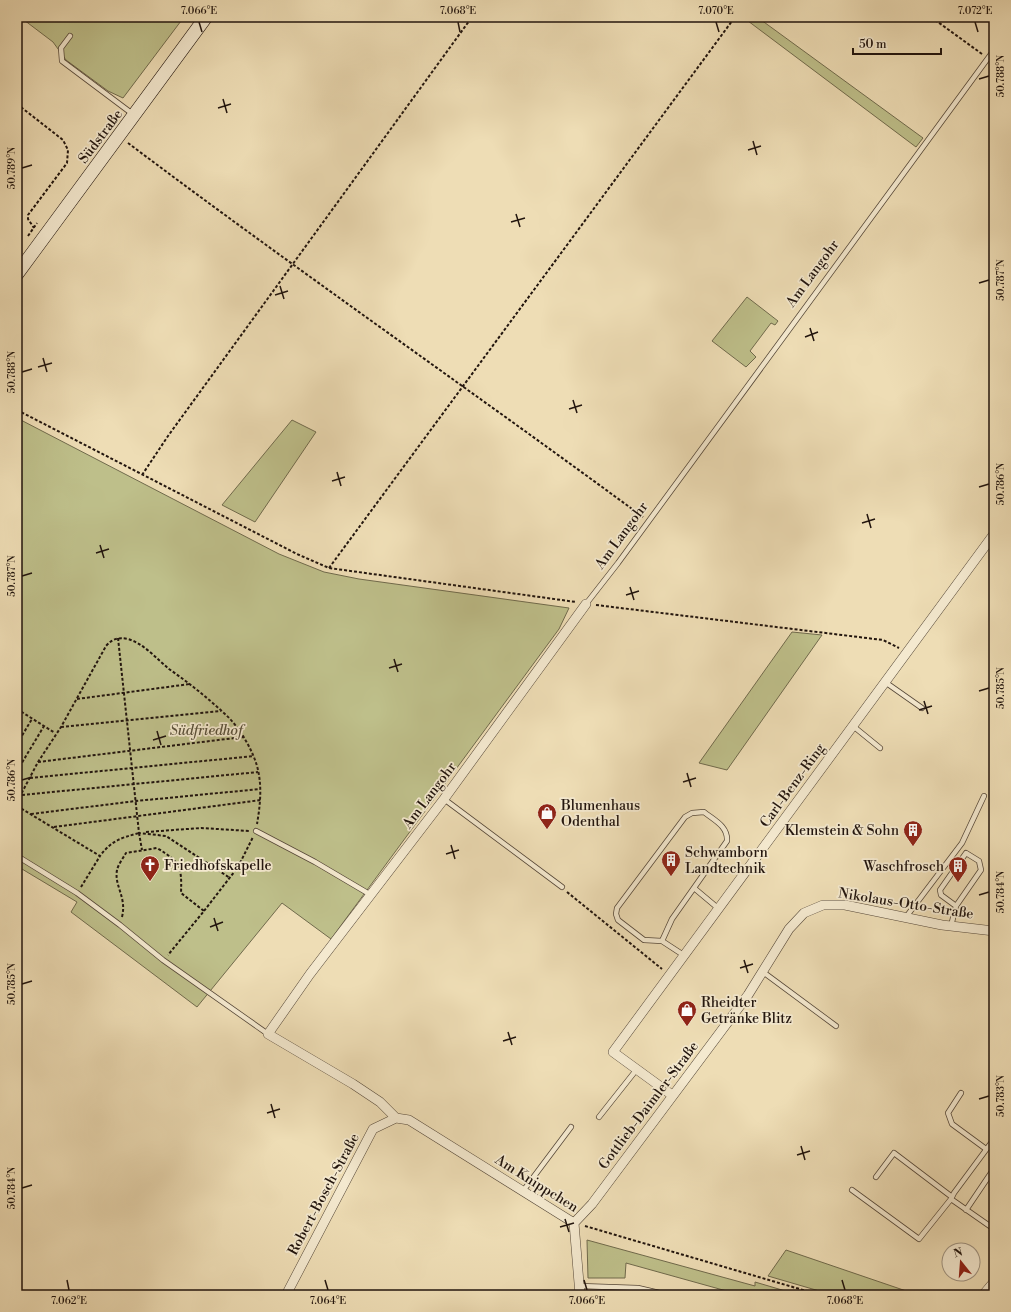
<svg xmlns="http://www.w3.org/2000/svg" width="1011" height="1312" font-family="'Libre Bodoni',serif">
  <rect width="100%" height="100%" fill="#eeddb5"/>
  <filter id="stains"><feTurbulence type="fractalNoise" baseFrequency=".005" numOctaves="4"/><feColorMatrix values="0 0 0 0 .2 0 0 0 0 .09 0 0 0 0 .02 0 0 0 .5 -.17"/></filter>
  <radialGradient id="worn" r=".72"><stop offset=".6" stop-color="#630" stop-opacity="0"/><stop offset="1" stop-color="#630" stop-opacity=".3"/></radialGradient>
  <path fill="#bebf8a" stroke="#706a4c" d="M20 17H184L123 98 108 91 66 60 53 42Z
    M757 17 923 138 916 147 744 18Z
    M747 297 778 321 775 325 771 323 750 351 756 357 746 367 712 341Z
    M17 418 279 554 324 572 359 579 569 608 559 629 331 939 282 903 197 1007 71 912 77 902 17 866Z
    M292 420 316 432 255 522 222 505Z
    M792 632 822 635 727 770 699 763Z
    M587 1240 755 1286V1282L799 1295H741L626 1263 625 1278H588Z
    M786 1250 918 1295H833L768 1276Z"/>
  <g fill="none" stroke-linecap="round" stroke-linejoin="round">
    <g stroke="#554738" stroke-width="6">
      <path id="lane" d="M70 36 61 48 62 61 134 115
        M586 604 618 563 994 50
        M885 682 922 708
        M853 726 880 748
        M444 799 562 887
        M256 831 315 862 371 895
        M17 856 77 893 120 925 163 960 268 1034
        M694 888 719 909
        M906 917 962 843 984 796
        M951 926 956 906 981 870 979 861 966 853 940 890 941 895 956 906
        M662 941 672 919 727 841C728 826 714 820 704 812L692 813 685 817 617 908 616 914 618 920 644 940 662 941 685 956
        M763 972 836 1026
        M961 1093 948 1113 952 1124 986 1149
        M599 1117 637 1069
        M876 1177 894 1153 952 1197
        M852 1190 919 1239 951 1199 994 1229
        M523 1191 571 1127
        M951 1199 954 1193 994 1139
        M966 1210 991 1173
        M580 1286 638 1288 668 1295"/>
    </g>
    <g stroke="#554738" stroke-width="10">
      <path id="street" d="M672 1095 613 1052 994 534
        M574 1223 409 1120 396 1118 380 1102 353 1084 268 1034 310 974 444 799 586 604
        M286 1295 373 1129 396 1118
        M580 1295 574 1223 592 1204 748 995 789 929 804 913 823 905H845L942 925 994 931
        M983 1295 994 1282"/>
    </g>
    <g stroke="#22150e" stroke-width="14">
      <path id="secondary" d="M17 274 206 17"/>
    </g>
    <path stroke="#22150e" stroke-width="2" stroke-dasharray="3 2" stroke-linecap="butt" d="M931 17 982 54
      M17 104 63 140 68 150 67 163 28 215V219L34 228
      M128 143C298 271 472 391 643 517
      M28 236 37 223
      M17 410 297 554 329 568 576 602
      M142 475 168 436 472 17
      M329 568 735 17
      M596 605 883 640 899 648
      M118 638 139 833 166 836 230 878
      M77 699 190 684
      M17 709 55 733
      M17 717 21 712
      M61 727 221 711
      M17 744 32 719
      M38 762 243 737
      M17 771 44 726
      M30 778 254 756
      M22 795 258 772
      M17 802 38 762 61 727 106 646C112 639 118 637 128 639 143 643 157 659 169 669 189 683 208 698 226 715 237 725 247 741 253 755 263 777 261 801 257 824
      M17 806 100 856C112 840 121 838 139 833
      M31 814 136 801 260 789
      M54 827 261 800
      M146 832 201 828 249 831
      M139 833 142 850
      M81 887 100 856
      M567 892 662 969
      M204 911 238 867 253 837
      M122 917C127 897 114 886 117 870 118 865 123 858 126 853L157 848C180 862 182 866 181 893L204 911 168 955
      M585 1226 820 1295"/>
    <use href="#lane" stroke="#f4e9cf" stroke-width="4.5"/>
    <use href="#street" stroke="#f4e9cf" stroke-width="9"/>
    <use href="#secondary" stroke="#f4e9cf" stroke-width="13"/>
    <g stroke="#22150e" stroke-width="4.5">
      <path id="rail" d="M17 1294 18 1295"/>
    </g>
    <use href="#rail" stroke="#f4e9cf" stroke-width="3" stroke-dasharray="9" stroke-linecap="butt"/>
  </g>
  <path fill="none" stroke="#22150e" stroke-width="1.5" d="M199 22 202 32M458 22 460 32M716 22 719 32M975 22 978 32M979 79 989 76M223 99 227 113M218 108 231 104M753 141 757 155M748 150 761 146M22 168 32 165M516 214 520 227M511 222 525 218M979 283 989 280M280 286 284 299M275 295 288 291M810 328 814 341M805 337 818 332M43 358 47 372M38 367 52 363M22 372 32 369M573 400 577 413M569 409 582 405M337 472 341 486M332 481 345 477M979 487 989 484M867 514 871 528M862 523 875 519M100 545 104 558M96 553 109 549M22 576 32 573M630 587 634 600M626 595 639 591M394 659 398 672M389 668 402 664M979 691 989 688M924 701 928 714M919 710 932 706M157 731 161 745M153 740 166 736M687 773 691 787M22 780 32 777M683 782 696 778M451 845 455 859M446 854 459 850M979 895 989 892M214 918 218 931M210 927 223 922M744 960 748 973M740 968 753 964M22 984 32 981M508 1032 512 1045M503 1041 516 1037M979 1099 989 1096M271 1104 275 1118M267 1113 280 1109M801 1146 805 1160M797 1155 810 1151M22 1188 32 1185M565 1219 569 1232M560 1227 574 1223M67 1280 69 1290M325 1280 328 1290M584 1280 587 1290M842 1280 845 1290"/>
  <defs>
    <g id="shop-pin" transform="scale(1)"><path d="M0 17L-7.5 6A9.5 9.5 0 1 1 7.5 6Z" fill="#8f2418" stroke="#f4e9cf"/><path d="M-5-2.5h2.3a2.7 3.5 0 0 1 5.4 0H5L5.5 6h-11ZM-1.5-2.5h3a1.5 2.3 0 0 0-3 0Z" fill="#fff"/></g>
    <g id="building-pin" transform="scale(1)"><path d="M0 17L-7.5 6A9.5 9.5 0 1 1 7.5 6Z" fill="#8f2418" stroke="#f4e9cf"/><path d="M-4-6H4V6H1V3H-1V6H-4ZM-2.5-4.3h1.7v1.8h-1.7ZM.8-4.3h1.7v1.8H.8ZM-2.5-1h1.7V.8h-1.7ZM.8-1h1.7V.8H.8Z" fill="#fff"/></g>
    <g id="church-pin" transform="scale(1)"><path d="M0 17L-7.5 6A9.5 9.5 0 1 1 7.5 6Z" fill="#8f2418" stroke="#f4e9cf"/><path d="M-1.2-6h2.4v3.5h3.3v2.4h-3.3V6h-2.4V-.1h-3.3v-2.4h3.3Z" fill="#fff"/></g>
  </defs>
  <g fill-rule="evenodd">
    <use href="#shop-pin" x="547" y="813"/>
    <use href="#building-pin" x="913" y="830"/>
    <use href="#building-pin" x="671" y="860"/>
    <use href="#church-pin" x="150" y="865"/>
    <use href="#building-pin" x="958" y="866"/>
    <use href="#shop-pin" x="687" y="1010"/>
  </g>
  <g text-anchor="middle" stroke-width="3.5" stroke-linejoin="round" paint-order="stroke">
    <g font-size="14" fill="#22150e" stroke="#f4e9cf">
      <text transform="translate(100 136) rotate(-53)" y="5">Südstraße</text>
      <text transform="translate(812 273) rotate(-54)" y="5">Am Langohr</text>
      <text transform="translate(621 535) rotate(-54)" y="5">Am Langohr</text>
      <text transform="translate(792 785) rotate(-54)" y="5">Carl-Benz-Ring</text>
      <text transform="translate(429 795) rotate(-53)" y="5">Am Langohr</text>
      <text transform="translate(906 903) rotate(9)" y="5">Nikolaus-Otto-Straße</text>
      <text transform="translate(648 1105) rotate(-53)" y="5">Gottlieb-Daimler-Straße</text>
      <text transform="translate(537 1183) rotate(32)" y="5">Am Knippchen</text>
      <text transform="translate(323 1194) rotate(-62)" y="5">Robert-Bosch-Straße</text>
    </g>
    <g font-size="14" font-style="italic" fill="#595039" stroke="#f4e9cf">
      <text x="206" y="735">Südfriedhof</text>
    </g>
    <g font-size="14" fill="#22150e" stroke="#f4e9cf" text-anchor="start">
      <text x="561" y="810">Blumenhaus<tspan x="561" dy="16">Odenthal</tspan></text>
      <text x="899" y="835" text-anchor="end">Klemstein &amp; Sohn</text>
      <text x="685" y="857">Schwamborn<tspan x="685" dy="16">Landtechnik</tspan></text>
      <text x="164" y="870">Friedhofskapelle</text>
      <text x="944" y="871" text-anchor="end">Waschfrosch</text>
      <text x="701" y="1007">Rheidter<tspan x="701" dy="16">Getränke Blitz</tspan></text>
    </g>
  </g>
  <rect width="1011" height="1312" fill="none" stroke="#eeddb5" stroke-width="44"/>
  <g transform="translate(961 1262) rotate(343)"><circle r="19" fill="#f4e9cf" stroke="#a09482"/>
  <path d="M0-3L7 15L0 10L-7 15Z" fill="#8f2418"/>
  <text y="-6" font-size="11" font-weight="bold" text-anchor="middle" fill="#22150e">N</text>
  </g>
  <path d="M853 48v6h88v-6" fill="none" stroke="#22150e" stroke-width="2"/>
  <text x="859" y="48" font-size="12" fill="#22150e" stroke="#f4e9cf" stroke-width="3" paint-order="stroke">50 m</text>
  <rect x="22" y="22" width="967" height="1268" fill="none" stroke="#22150e" stroke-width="1.5"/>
  <g font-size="10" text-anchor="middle" fill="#22150e">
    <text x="199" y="14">7.066°E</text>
    <text x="458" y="14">7.068°E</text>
    <text x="716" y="14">7.070°E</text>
    <text x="975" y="14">7.072°E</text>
    <text transform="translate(1000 76) rotate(-90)" y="4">50.788°N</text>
    <text transform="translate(11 168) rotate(-90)" y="4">50.789°N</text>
    <text transform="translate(1000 280) rotate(-90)" y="4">50.787°N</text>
    <text transform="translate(11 372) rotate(-90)" y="4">50.788°N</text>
    <text transform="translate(1000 484) rotate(-90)" y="4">50.786°N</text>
    <text transform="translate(11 576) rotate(-90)" y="4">50.787°N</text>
    <text transform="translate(1000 688) rotate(-90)" y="4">50.785°N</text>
    <text transform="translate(11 780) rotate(-90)" y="4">50.786°N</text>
    <text transform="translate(1000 892) rotate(-90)" y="4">50.784°N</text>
    <text transform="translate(11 984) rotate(-90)" y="4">50.785°N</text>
    <text transform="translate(1000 1096) rotate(-90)" y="4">50.783°N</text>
    <text transform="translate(11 1188) rotate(-90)" y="4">50.784°N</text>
    <text x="69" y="1304">7.062°E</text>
    <text x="328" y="1304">7.064°E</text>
    <text x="587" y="1304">7.066°E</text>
    <text x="845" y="1304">7.068°E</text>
  </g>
  <rect width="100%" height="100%" filter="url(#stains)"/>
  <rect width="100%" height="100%" fill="url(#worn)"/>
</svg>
